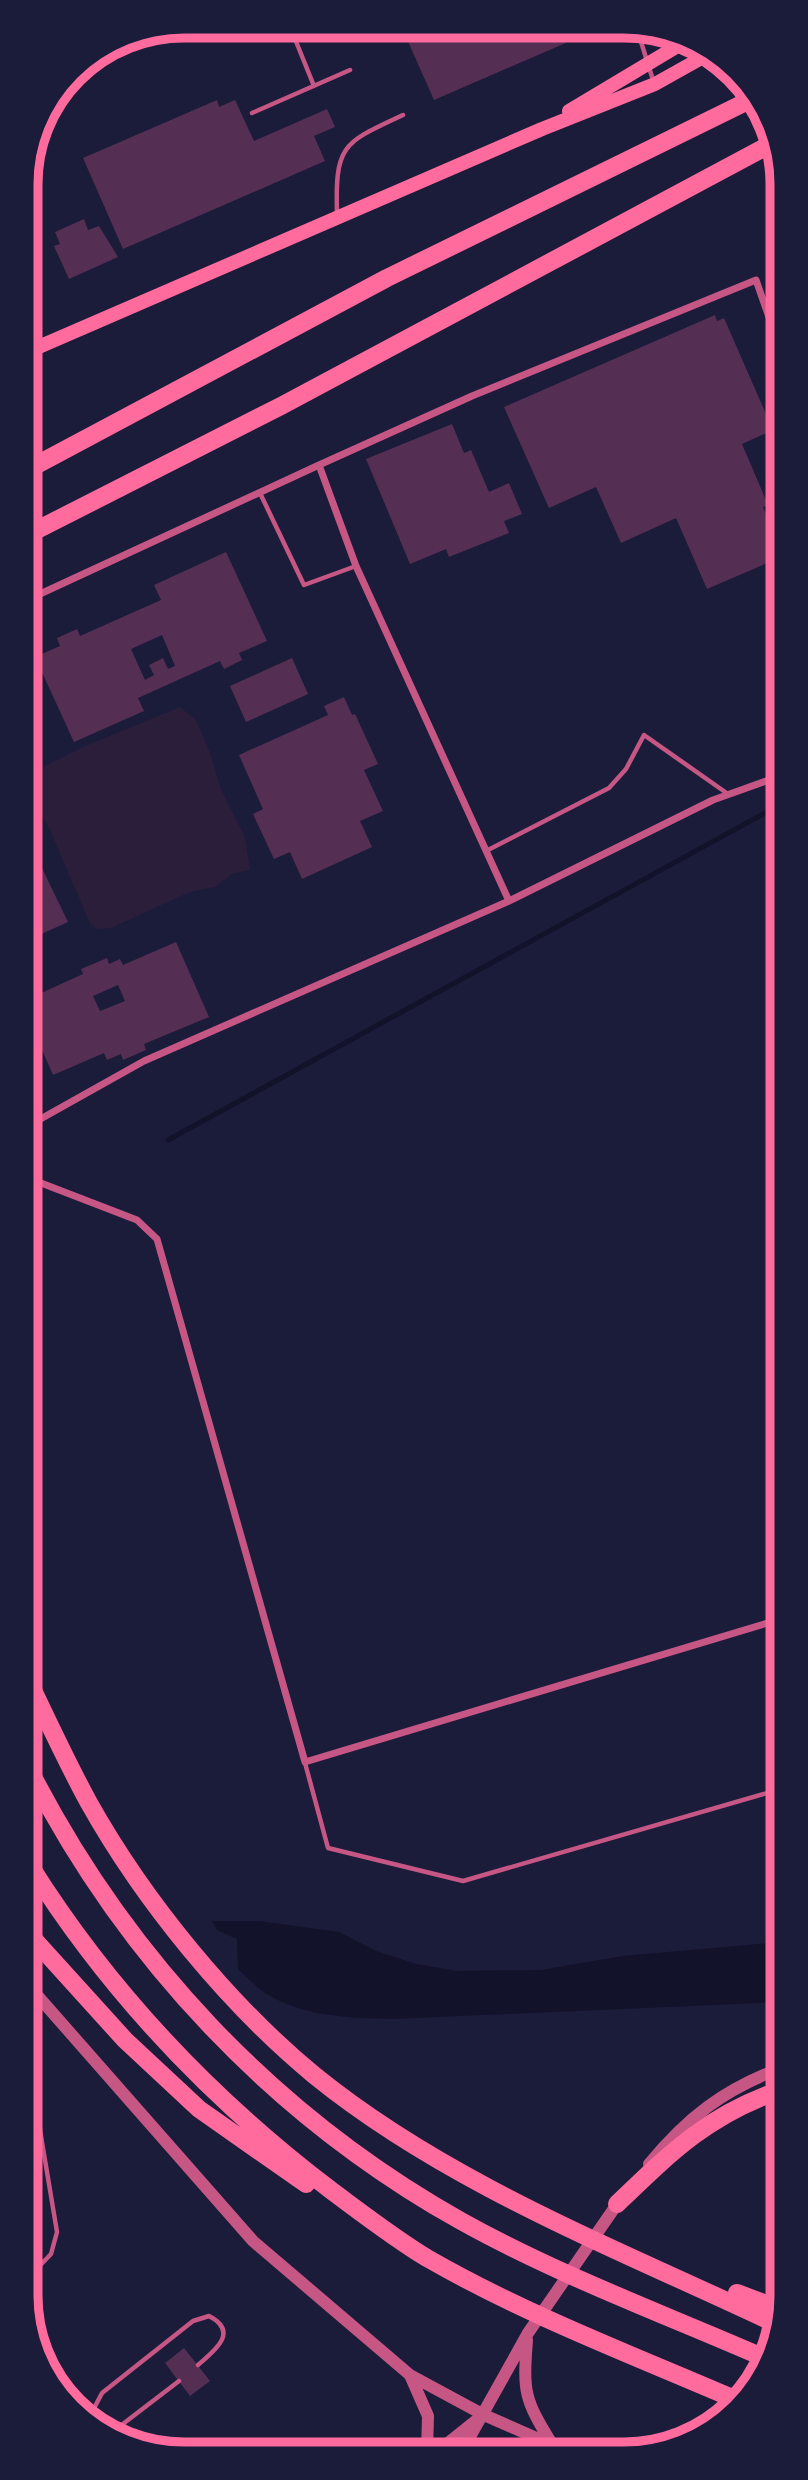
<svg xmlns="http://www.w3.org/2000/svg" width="808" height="2480" font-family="'Roboto Condensed',sans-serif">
  <rect width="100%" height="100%" fill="#1b1b3a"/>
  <path fill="#2a1e3b" d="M180 707 196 720 210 753 221 789 245 837 250 870 232 874 215 887 190 892 111 928 97 929 90 923 50 830 33 800 27 775 83 747Z"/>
  <path fill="#12122b" d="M212 1921H259L339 1932 376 1951 416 1964 457 1971 541 1970 623 1956 781 1942V2002L393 2019C350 2018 305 2017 267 1994 256 1987 247 1977 238 1969L237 1939 217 1930Z"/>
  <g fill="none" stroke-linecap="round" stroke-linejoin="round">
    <path stroke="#12122b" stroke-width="5" d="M168 1140 774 808 780 810"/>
  </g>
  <path fill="#542f53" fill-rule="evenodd" d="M402 28 598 29 434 100Z
    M217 100 219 107 235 100 254 141 327 109 335 127 314 136 325 161 123 249 83 158Z
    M84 219 88 230 99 226 118 257 69 279 54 246 60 244 55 232Z
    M715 315 717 321 724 318 773 430 742 444 768 505 763 507 779 544V558L707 589 676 518 621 543 596 487 549 508 504 407Z
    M452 424 464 453 471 450 489 492 509 483 522 514 504 521 509 533 449 557 446 549 410 564 366 459Z
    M226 552 267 641 239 653 242 660 224 669 220 661 138 698 144 711 74 742 35 657 60 646 57 638 77 629 80 636 161 600 154 585ZM162 635 175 666 168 669 163 658 149 665 154 675 145 680 131 649Z
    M292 658 308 694 246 722 230 686Z
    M344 697 352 715 355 714 378 764 364 770 383 811 360 821 372 847 302 879 290 852 274 859 253 814 263 809 239 755 328 715 324 706Z
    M27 812 39 837 29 841 68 922 28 940Z
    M176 942 209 1017 144 1044 146 1050 123 1060 121 1054 107 1060 104 1053 53 1075 28 1018V999L83 974 81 969 107 958 109 964 120 959 123 965ZM118 985 125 1001 100 1011 93 996Z
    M184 2348 210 2381 190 2396 165 2363Z"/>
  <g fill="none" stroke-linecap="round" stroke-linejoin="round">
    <path stroke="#c65784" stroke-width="4.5" d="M310 27 293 34 314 86
      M637 29 653 80
      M252 113 350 70
      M337 214C335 144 343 143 403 115
      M260 493 304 585 356 566
      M486 851 609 788 626 769 644 735 728 794
      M305 1763 328 1848 463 1881 781 1789
      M29 2064 57 2232 51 2254 29 2277
      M29 2123 40 2129
      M90 2416 102 2393 193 2321 209 2316C240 2332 214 2351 198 2365
      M115 2430 179 2381"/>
    <path stroke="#c65784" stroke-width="7" d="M319 465 472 396 756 280 779 346
      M27 600 319 465 356 566 509 901 144 1061 28 1126
      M509 901 713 800 780 776
      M28 1178 137 1220 157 1239 305 1762 781 1619"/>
    <path stroke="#c65784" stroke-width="12" d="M29 1986 253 2241 410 2375 484 2415 566 2451
      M649 2164C688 2117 723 2090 781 2068
      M527 2340C523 2392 524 2399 552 2444
      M410 2375 428 2416 427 2451
      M438 2451 478 2419
      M462 2451 528 2333 622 2197"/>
    <path stroke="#ff6b9d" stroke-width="14" d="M569 111 681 44
      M27 352 542 129 655 84 705 56"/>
    <path stroke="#ff6b9d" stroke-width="18" d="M27 470 387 278 750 100
      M27 535 281 406 773 143
      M28 1680C48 1721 67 1763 89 1803 144 1901 228 2004 314 2075 448 2184 620 2250 774 2323
      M29 1769C126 1959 274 2116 461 2221 556 2274 661 2313 760 2356
      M29 1864C109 1992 212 2100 332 2191 363 2214 394 2238 427 2258 526 2315 635 2356 739 2401
      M29 1934 125 2040 199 2109 306 2184
      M617 2204C670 2153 709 2114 781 2090
      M737 2293 780 2309"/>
  </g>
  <path d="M0 0H808V2480H0ZM184 38H624A146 146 0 0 1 770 184V2296A146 146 0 0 1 624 2442H184A146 146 0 0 1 38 2296V184A146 146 0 0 1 184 38Z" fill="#1b1b3a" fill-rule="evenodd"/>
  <path fill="none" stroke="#ff6b9d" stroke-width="9" d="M184 38H624A146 146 0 0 1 770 184V2296A146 146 0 0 1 624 2442H184A146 146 0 0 1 38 2296V184A146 146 0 0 1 184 38Z"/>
</svg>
